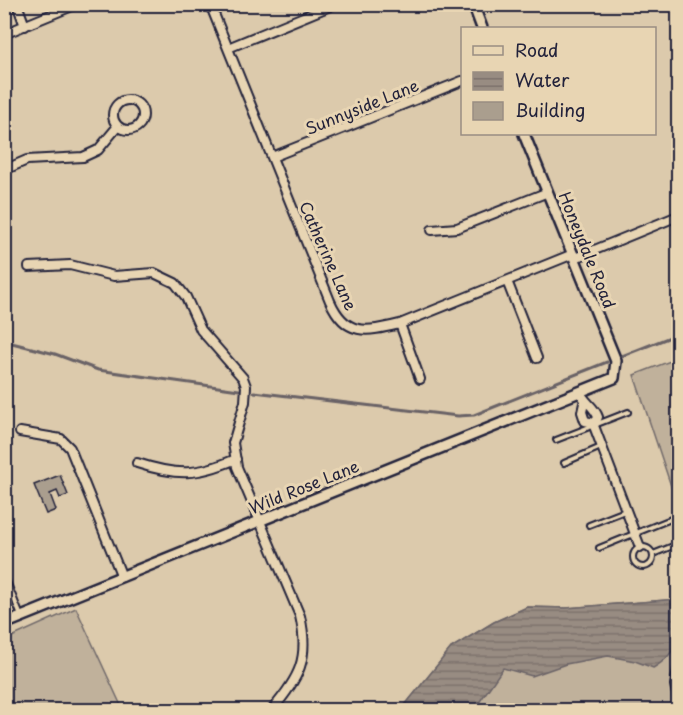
<svg xmlns="http://www.w3.org/2000/svg" width="683" height="715" font-family="'Playpen Sans',sans-serif">
  <defs>
    <pattern id="water-rules" width="6" height="5" patternUnits="userSpaceOnUse" patternTransform="scale(1.5)"><rect width="6" height="5" fill="#988c82"/><path d="M0 2.5h6" fill="none" stroke="#7c726c"/></pattern>
  </defs>
  <rect width="100%" height="100%" fill="#dccaac"/>
  <filter id="ink" filterUnits="userSpaceOnUse"><feTurbulence type="fractalNoise" baseFrequency=".0167" numOctaves="2"/><feDisplacementMap in="SourceGraphic" scale="12" xChannelSelector="R" yChannelSelector="G"/><feConvolveMatrix kernelMatrix="1 2 1 2 8 2 1 2 1" color-interpolation-filters="sRGB"/></filter>
  <g filter="url(#ink)">
    <path fill="#c0b19b" stroke="#716a6b" stroke-width="1.5" d="M678 358V507L634 375Z
      M678 599V710H401L451 648 494 622 527 607 566 608Z
      M76 608 123 710H5V640Z"/>
    <path fill="url(#water-rules)" stroke="#696266" stroke-width="1.5" d="M678 599C679 630 683 651 653 668L635 661 608 656 566 664 532 676 503 668 474 710H401L451 648 494 622 527 607 566 608Z"/>
    <g fill="none" stroke-linecap="round" stroke-linejoin="round">
      <path stroke="#696266" stroke-width="3" d="M4 341 55 354 98 370 239 390
        M622 356 678 334
        M254 392 458 416 474 415 607 362"/>
    </g>
    <path fill="#aa9e8e" stroke="#22223b" stroke-width="1.5" d="M60 475 68 495 60 498 57 491 50 494 56 510 46 514 34 485Z"/>
    <g fill="none" stroke-linecap="round" stroke-linejoin="round">
      <g stroke="#22223b" stroke-width="8">
        <path id="service" d="M556 440 628 412
          M564 463 601 447
          M4 520H6
          M589 525 625 511
          M633 557a10 10 0 1 1 20 0a10 10 0 1 1-20 0Z
          M599 548 671 519
          M653 554 678 544
          M4 574 21 616"/>
      </g>
      <g stroke="#22223b" stroke-width="12">
        <path id="minor" d="M17 4 25 26
          M210 4 330 301C346 337 366 332 400 324L573 254
          M4 34 77 4
          M228 48 335 4
          M113 115a15 15 0 1 1 30 0a15 15 0 1 1-30 0Z
          M272 157 462 81
          M4 170 27 160 83 157 98 150 118 126
          M432 230 457 228 548 192
          M575 258 678 216
          M29 267 70 265 114 276 154 273 175 283 186 297 201 330 243 378 246 386 245 402 233 443 237 467 300 616C310 659 299 678 272 710
          M507 281 537 358
          M400 324 420 379
          M580 392C585 403 594 406 598 417L594 426 640 547
          M584 403 582 412 585 421 594 423
          M20 432 61 439 70 448 122 577
          M137 463C177 476 197 476 236 459
          M678 670 675 685 678 699"/>
      </g>
      <g stroke="#22223b" stroke-width="14">
        <path id="tertiary" d="M473 4 482 28
          M4 624 614 378 616 361 524 134"/>
      </g>
      <use href="#service" stroke="#e8d5b3" stroke-width="4"/>
      <use href="#minor" stroke="#e8d5b3" stroke-width="8"/>
      <use href="#tertiary" stroke="#e8d5b3" stroke-width="9"/>
    </g>
  </g>
  <g text-anchor="middle" stroke-width="6" stroke-linejoin="round" paint-order="stroke">
    <g font-size="16" fill="#22223b" stroke="#e8d5b3">
      <text transform="translate(362 107) rotate(-22)" y="6">Sunnyside Lane</text>
      <text transform="translate(587 250) rotate(68)" y="6">Honeydale Road</text>
      <text transform="translate(328 256) rotate(66)" y="6">Catherine Lane</text>
      <text transform="translate(304 487) rotate(-22)" y="6">Wild Rose Lane</text>
    </g>
  </g>
  <rect width="683" height="715" fill="none" stroke="#e8d5b3" stroke-width="24"/>
  <rect x="12" y="12" width="659" height="691" fill="none" stroke="#22223b" stroke-width="2" filter="url(#ink)"/>
  <rect x="461" y="27" width="195" height="108" fill="#e8d5b3" stroke="#998d83" stroke-width="1.5"/>
  <rect x="473" y="46" width="30" height="9" fill="#e8d5b3" stroke="#998d83" stroke-width="1.5"/>
  <text x="515" y="57" font-size="18" fill="#22223b">Road</text>
  <rect x="473" y="72" width="30" height="18" fill="url(#water-rules)" stroke="#998d83" stroke-width="1.5"/>
  <text x="515" y="87" font-size="18" fill="#22223b">Water</text>
  <rect x="473" y="102" width="30" height="18" fill="#aa9e8e" stroke="#998d83" stroke-width="1.5"/>
  <text x="515" y="117" font-size="18" fill="#22223b">Building</text>
</svg>
